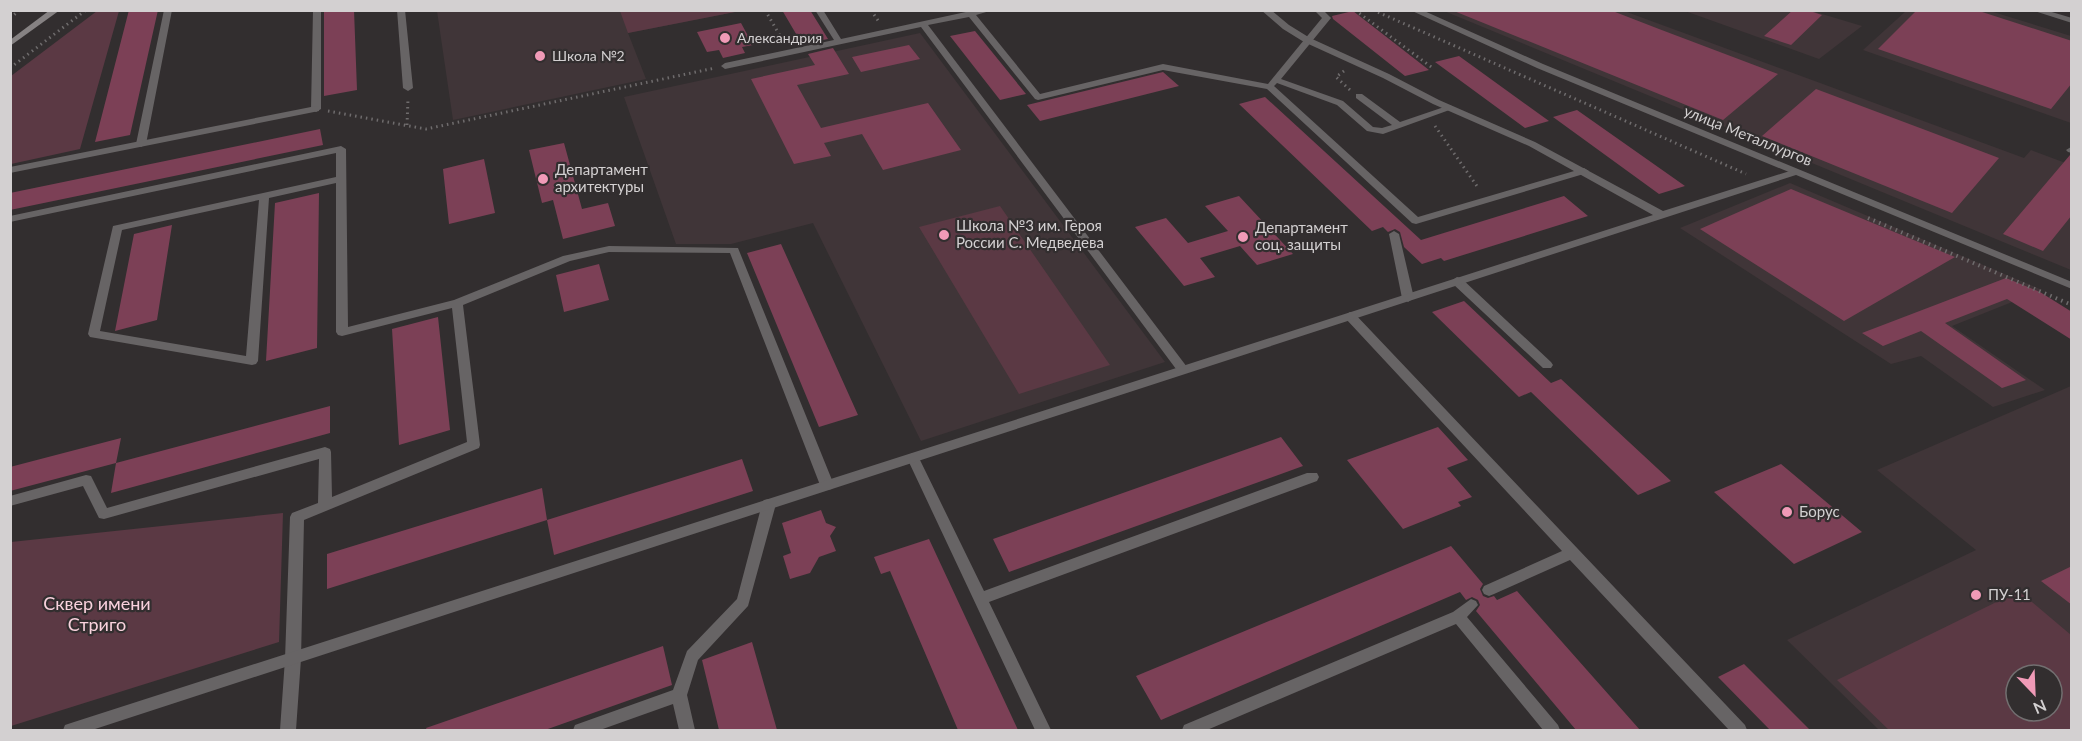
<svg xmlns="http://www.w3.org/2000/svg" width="2082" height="741" font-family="Lato,sans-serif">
  <rect width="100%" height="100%" fill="#322e2f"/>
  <path fill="#403538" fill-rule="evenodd" d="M437 11H740L628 33 646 79 453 120Z
    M1444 11H1624L2024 158 2031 150 2071 165V270Z
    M1685 11H1812L1862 26 1819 59Z
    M1906 11H1990L2071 36V123L1863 50Z
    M920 33 1165 362 921 441 813 223 731 244H676L624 97Z
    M1790 183 2042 290 1952 326 2045 390 1993 407 1921 356 1891 364 1680 228Z
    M2071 386V730H1879L1787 640 1976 550 1877 470ZM2016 675H2052V711H2016Z"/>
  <path fill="#5b3944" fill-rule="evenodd" d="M97 11H119L80 149 11 164V76Z
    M620 11V10L740 11 628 33Z
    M1000 206 1110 365 1019 394 919 227Z
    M283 513 279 642 11 726V542Z
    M2019 591 2071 635V730H1889L1837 680ZM2016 675H2052V711H2016Z"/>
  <path fill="#7c4056" d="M129 10H158L130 135 95 142Z
    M324 10H354L357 90 324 96Z
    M782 10H810L828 39 802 44Z
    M1610 10 1659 29 1778 74 1723 120 1454 11Z
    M1793 10H1807L1822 15 1791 45 1764 36Z
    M1917 10H1976L2072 41V83L2051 109 1878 49Z
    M1353 11 1429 70 1405 76 1333 19 1332 16Z
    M741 23 753 45 742 47 745 53 723 58 719 50 707 52 697 32Z
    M975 31 1026 94 1000 100 950 36Z
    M909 45 920 59 861 72 852 57Z
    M833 48 849 74 797 85 821 128 928 103 961 150 883 170 862 134 824 143 831 156 794 164 751 79 815 65 808 54Z
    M1459 56 1549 121 1525 128 1435 62Z
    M1163 72 1179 86 1040 121 1027 105Z
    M1816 89 1928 131 1999 158 1952 213 1762 136Z
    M1265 97 1421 240 1564 196 1588 216 1444 261 1441 258 1422 264 1404 247 1400 232 1395 229 1388 232 1383 227 1372 231 1239 104Z
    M1577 110 1685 186 1659 194 1553 117Z
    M320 129 323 145 10 210V193Z
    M564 143 582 209 608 203 615 226 563 239 553 200 542 203 529 150Z
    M2070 155 2072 215 2043 251 2003 234Z
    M484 159 495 213 449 224 443 169Z
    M1791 189 1904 236 1955 257 1844 321 1700 229Z
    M319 193 317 348 266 361 275 203Z
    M1239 196 1293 254 1257 265 1240 246 1200 258 1215 277 1184 286 1135 227 1166 218 1188 243 1228 231 1205 206Z
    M172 225 157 320 115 331 134 234Z
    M781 244 858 415 819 427 747 253Z
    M599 264 609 300 564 312 556 275Z
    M2006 278 2040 292 2072 312V340L2007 299 1945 323 2026 380 2002 388 1921 331 1883 346 1862 333Z
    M1464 301 1551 383 1561 379 1671 481 1638 495 1531 392 1519 397 1432 312Z
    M438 317 450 430 399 445 392 329Z
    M330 406V433L111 493 116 463Z
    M1438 427 1468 460 1447 468 1472 497 1458 502 1461 506 1403 529 1347 460Z
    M1281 437 1303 466 1009 572 993 539Z
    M121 438 116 463 10 491V467Z
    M742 459 753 491 554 555 547 520Z
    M1781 464 1862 532 1794 564 1714 492Z
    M542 488 547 520 327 589V554Z
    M821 510 826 523 836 527 830 536 836 551 819 557 810 573 790 579 783 556 791 553 782 523Z
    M929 539 1018 730H958L890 571 881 574 874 557Z
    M1451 546 1483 584 1480 589 1483 596 1488 598 1494 596 1497 600 1517 591 1640 730H1576L1476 611 1480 605 1478 600 1472 597 1466 600 1460 592 1161 720 1136 676Z
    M2072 566V605L2041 581Z
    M752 642 777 730H719L702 660Z
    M663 646 672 685 545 730H427L426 728Z
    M1744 664 1810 730H1770L1718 677Z"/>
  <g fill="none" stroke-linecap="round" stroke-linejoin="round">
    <path stroke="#6f6c6d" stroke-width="3" stroke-dasharray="1.5 4" stroke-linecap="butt" d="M765 10 783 41
      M871 10 879 22
      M1355 10 1434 69
      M1373 10 1746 174
      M10 18 20 10
      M10 68 86 10
      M1344 71 1336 77 1350 90
      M328 111 426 129 715 68
      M407 125 408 99
      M1435 126 1479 189"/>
    <path stroke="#6f6c6d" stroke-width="4" stroke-dasharray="1.5 4.5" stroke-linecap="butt" d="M1868 218 2072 305"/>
    <path fill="#676465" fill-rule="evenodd" d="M164 10H172L146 144 141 147 136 144Z
      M313 10H321V109L316 112 311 109Z
      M397 10H405L413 88 408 91 403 88Z
      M815 10H823L841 39 975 10H993L976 15 1040 94 1163 64 1268 84 1322 18 1314 10H1323L1331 18 1281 79 1343 101 1373 127 1382 128 1392 125 1356 98V94H1362L1400 122 1447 106 1450 105 1455 108 1383 134 1367 131 1337 105 1277 83 1274 86 1418 217 1581 169 1584 168 1589 171 1587 173 1416 224 1412 223 1267 89 1163 70 1038 100 1035 99 969 17 928 25 1187 367 1189 370 1183 374 1179 373 921 27 725 69 721 66 725 63 834 40Z
      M341 146 346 149 348 327 454 300 563 256 609 246 738 248 834 485 832 489 827 490 822 489 820 485 730 253 609 252 570 261 463 305 480 445 479 448 304 520 301 659 296 730H280L285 659 290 517 292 513 318 503 319 459 104 519 99 518 83 486 10 506V496L86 475 91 476 107 508 325 447 330 449 331 452 332 497 467 442 452 308 342 336 338 335 336 332V183L269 198 258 361 256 364 252 365 90 337 88 334 113 226 336 177V153L10 222V216ZM259 200 246 356 100 331 122 230Z
      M2071 147 2072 153 2068 152 2066 150Z
      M1394 231 1399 234 1414 298 1408 302 1402 298 1389 234Z
      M1457 277 1461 278 1551 362 1553 365 1551 368H1543L1453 284 1451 281Z
      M1350 312 1354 313 1745 725 1747 730H1729L1570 560 1494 594 1489 596 1484 594 1482 590 1484 586 1562 551 1346 319 1344 316Z
      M913 453 918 455 919 458 984 591 1307 473H1317L1319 477 1317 481 989 602 1051 730H1035L907 458 908 455Z
      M769 499 774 500 776 504 748 606 698 660 687 695 695 730H679L673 704 600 730H573L575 725 673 690 687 651 737 599 762 504 764 500Z
      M1471 599 1476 601 1478 605 1467 617 1558 725 1560 730H1543L1456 624 1207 730H1182L1184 725 1453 612Z"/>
    <path fill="#676465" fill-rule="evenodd" d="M1261 10H1271L1289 25 1310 38 1389 74 1439 100 1535 142 1663 211 1793 170 1796 169 1801 172 1799 174 92 730H63L65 725 71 723 1653 215 1529 146 1433 104 1383 78 1304 42 1283 29Z
      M316 106 319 107V111L10 173V167Z"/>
    <path fill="#676465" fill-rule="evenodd" d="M1410 10H1422L1543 64 2072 282V289L1537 68Z
      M2031 10H2045L2072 18V23Z"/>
    <path fill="#868283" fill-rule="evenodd" d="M50 10H60L10 46V40Z"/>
  </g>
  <g fill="#f09ab7" stroke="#322e2f" stroke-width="2">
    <circle cx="725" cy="38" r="6"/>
    <circle cx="540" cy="56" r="6"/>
    <circle cx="543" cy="179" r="6"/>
    <circle cx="944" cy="235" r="6"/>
    <circle cx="1243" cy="237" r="6"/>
    <circle cx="1787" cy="512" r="6"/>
    <circle cx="1976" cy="595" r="6"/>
  </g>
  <g text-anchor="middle" stroke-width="4.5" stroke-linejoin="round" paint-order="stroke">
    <g font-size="14" fill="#d3d0d1" stroke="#322e2f" text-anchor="start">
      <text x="737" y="43">Александрия</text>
      <text x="552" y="61">Школа №2</text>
    </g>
    <g font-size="15" fill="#d3d0d1" stroke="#322e2f">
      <text transform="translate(1748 136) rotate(22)" y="5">улица Металлургов</text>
    </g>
    <g font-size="15" fill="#d3d0d1" stroke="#322e2f" text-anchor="start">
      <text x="555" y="175">Департамент<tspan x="555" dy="17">архитектуры</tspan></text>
      <text x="956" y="231">Школа №3 им. Героя<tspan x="956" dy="17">России С. Медведева</tspan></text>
      <text x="1255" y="233">Департамент<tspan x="1255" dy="17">соц. защиты</tspan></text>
      <text x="1799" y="517">Борус</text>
      <text x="1988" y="600">ПУ-11</text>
    </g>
    <g font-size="18" fill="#f9d2dd" stroke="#322e2f">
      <text x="97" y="610">Сквер имени<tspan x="97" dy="21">Стриго</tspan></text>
    </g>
  </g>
  <rect width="2082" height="741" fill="none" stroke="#d3d0d1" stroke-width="24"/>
  <g transform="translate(2034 693) rotate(157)"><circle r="28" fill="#322e2f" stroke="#726f70" stroke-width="1.5"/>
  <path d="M0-4.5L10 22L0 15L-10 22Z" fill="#f09ab7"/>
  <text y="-9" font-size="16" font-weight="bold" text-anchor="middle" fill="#d3d0d1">N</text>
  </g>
</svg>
